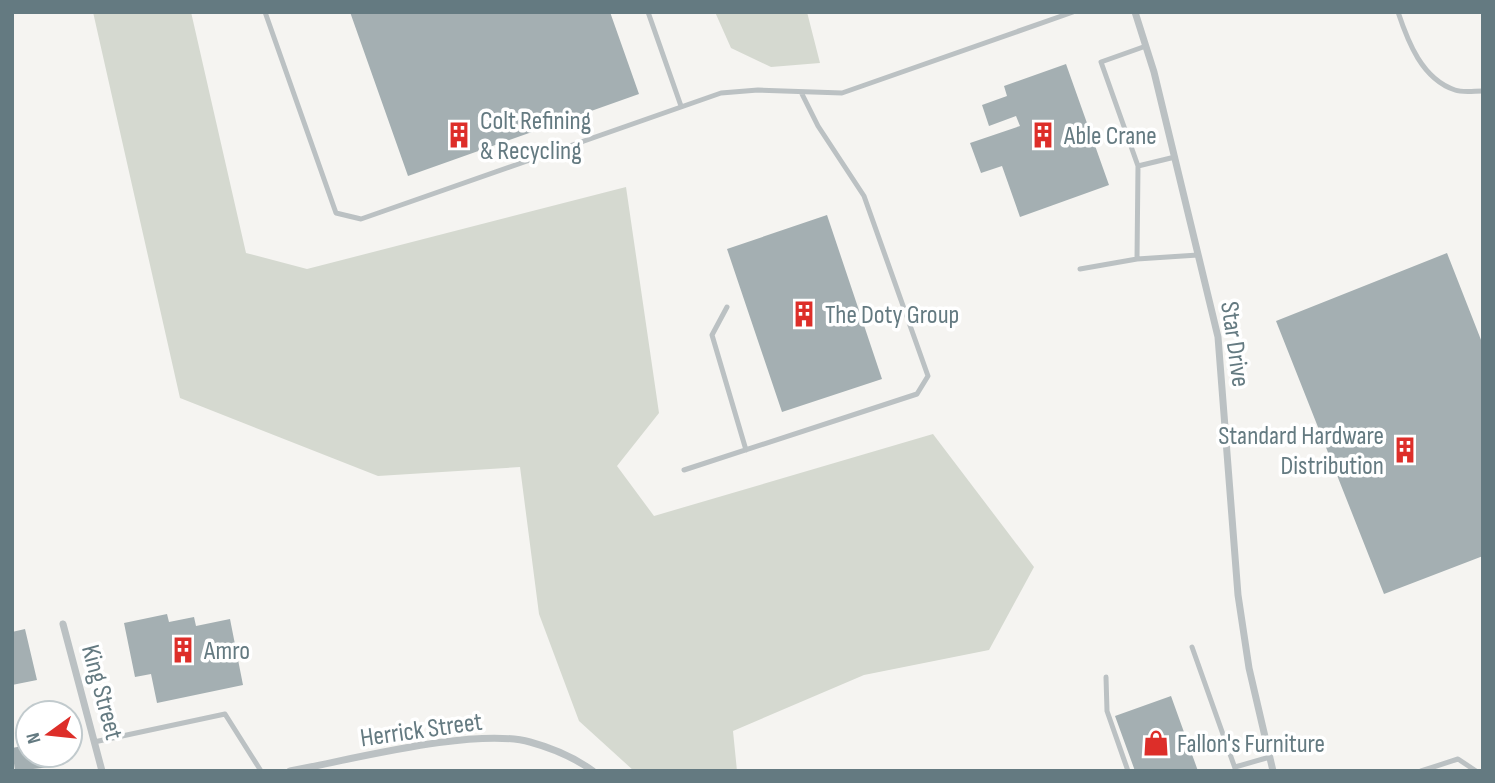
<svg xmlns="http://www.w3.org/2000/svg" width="1495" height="783" font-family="'Sofia Sans Condensed',sans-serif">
  <rect width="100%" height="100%" fill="#f5f4f1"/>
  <path fill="#d5d9d0" d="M93 12H191L246 253 307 269 626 187 659 413 617 466 654 516 933 434 1034 567 989 650 864 675 733 731 737 771H634L579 721 539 614 520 467 378 476 180 398Z
    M715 12H807L820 63 771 67 731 48Z"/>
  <path fill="#a4afb2" d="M350 12H610L639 94 408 176Z
    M1066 64 1109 185 1020 217 1002 166 981 173 970 143 1020 126 1016 116 989 126 982 105 1007 96 1004 86Z
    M827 215 882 379 782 412 727 249Z
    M1447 253 1483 345V556L1384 594 1276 321Z
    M167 614 169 622 194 617 196 626 230 619 243 685 157 703 151 674 135 677 124 623Z
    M25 629 37 680 12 685V632Z
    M1171 696 1198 771H1135L1115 716Z
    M28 745V755H49L51 767 15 771 12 748Z"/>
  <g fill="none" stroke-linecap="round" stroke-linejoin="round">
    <path stroke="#bbc1c3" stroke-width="5" d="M265 12 336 213 361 219 721 93 758 90 842 93 1073 12
      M648 12 681 106
      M1398 12C1408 42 1422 79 1455 90 1463 93 1474 91 1483 91
      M1146 46 1101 62 1138 166 1175 157
      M1138 166 1137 259 1198 255
      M1080 269 1137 259
      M727 307 712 335 746 450
      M684 470 917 394 928 376 864 196 818 126 802 94
      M1192 647 1236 771
      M1106 677 1107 711 1128 771
      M94 742 225 714 261 771
      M1235 767 1270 757
      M1421 771 1458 759 1476 771"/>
    <path stroke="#bbc1c3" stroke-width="7" d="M1135 12 1154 72 1218 337 1238 595 1249 668 1273 771
      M63 624 102 771
      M290 771C350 760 475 727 530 742 552 748 575 758 593 771"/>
  </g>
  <defs>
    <g id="building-bare" transform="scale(2.1)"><path d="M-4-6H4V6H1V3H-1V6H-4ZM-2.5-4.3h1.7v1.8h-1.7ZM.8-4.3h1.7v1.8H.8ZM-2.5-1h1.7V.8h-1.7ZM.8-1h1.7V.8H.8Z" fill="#dd2e29" stroke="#fff" stroke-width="2.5" paint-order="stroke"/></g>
    <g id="shop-bare" transform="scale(2.1)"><path d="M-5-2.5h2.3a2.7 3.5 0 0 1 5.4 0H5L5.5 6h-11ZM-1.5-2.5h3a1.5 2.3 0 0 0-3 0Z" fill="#dd2e29" stroke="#fff" stroke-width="2.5" paint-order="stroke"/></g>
  </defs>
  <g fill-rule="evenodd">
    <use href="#building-bare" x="459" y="135"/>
    <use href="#building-bare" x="1043" y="135"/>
    <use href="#building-bare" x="804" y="314"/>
    <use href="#building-bare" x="1405" y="450"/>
    <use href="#building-bare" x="183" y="650"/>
    <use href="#shop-bare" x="1156" y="743"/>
  </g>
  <g text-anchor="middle" stroke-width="7" stroke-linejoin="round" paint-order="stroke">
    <g font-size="26" fill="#647a81" stroke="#fff" text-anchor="start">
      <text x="480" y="129">Colt Refining<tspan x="480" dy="30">&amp; Recycling</tspan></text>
      <text x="1064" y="144">Able Crane</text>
      <text x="825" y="323">The Doty Group</text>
      <text x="1384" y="444" text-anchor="end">Standard Hardware<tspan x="1384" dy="30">Distribution</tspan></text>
      <text x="204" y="659">Amro</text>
      <text x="1177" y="752">Fallon's Furniture</text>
    </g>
    <g font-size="26" fill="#647a81" stroke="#fff">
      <text transform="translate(1236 344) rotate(82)" y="9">Star Drive</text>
      <text transform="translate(103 692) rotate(75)" y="9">King Street</text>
      <text transform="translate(421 729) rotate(-8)" y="9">Herrick Street</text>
    </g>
  </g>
  <rect width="1495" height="783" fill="none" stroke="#647a81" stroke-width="28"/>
  <g transform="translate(49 734) rotate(255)"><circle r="33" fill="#ffffff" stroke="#c1cacd" stroke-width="2"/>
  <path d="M0-5L12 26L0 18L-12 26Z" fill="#dd2e29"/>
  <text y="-10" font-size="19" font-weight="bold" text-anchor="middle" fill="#647a81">N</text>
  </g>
</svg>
